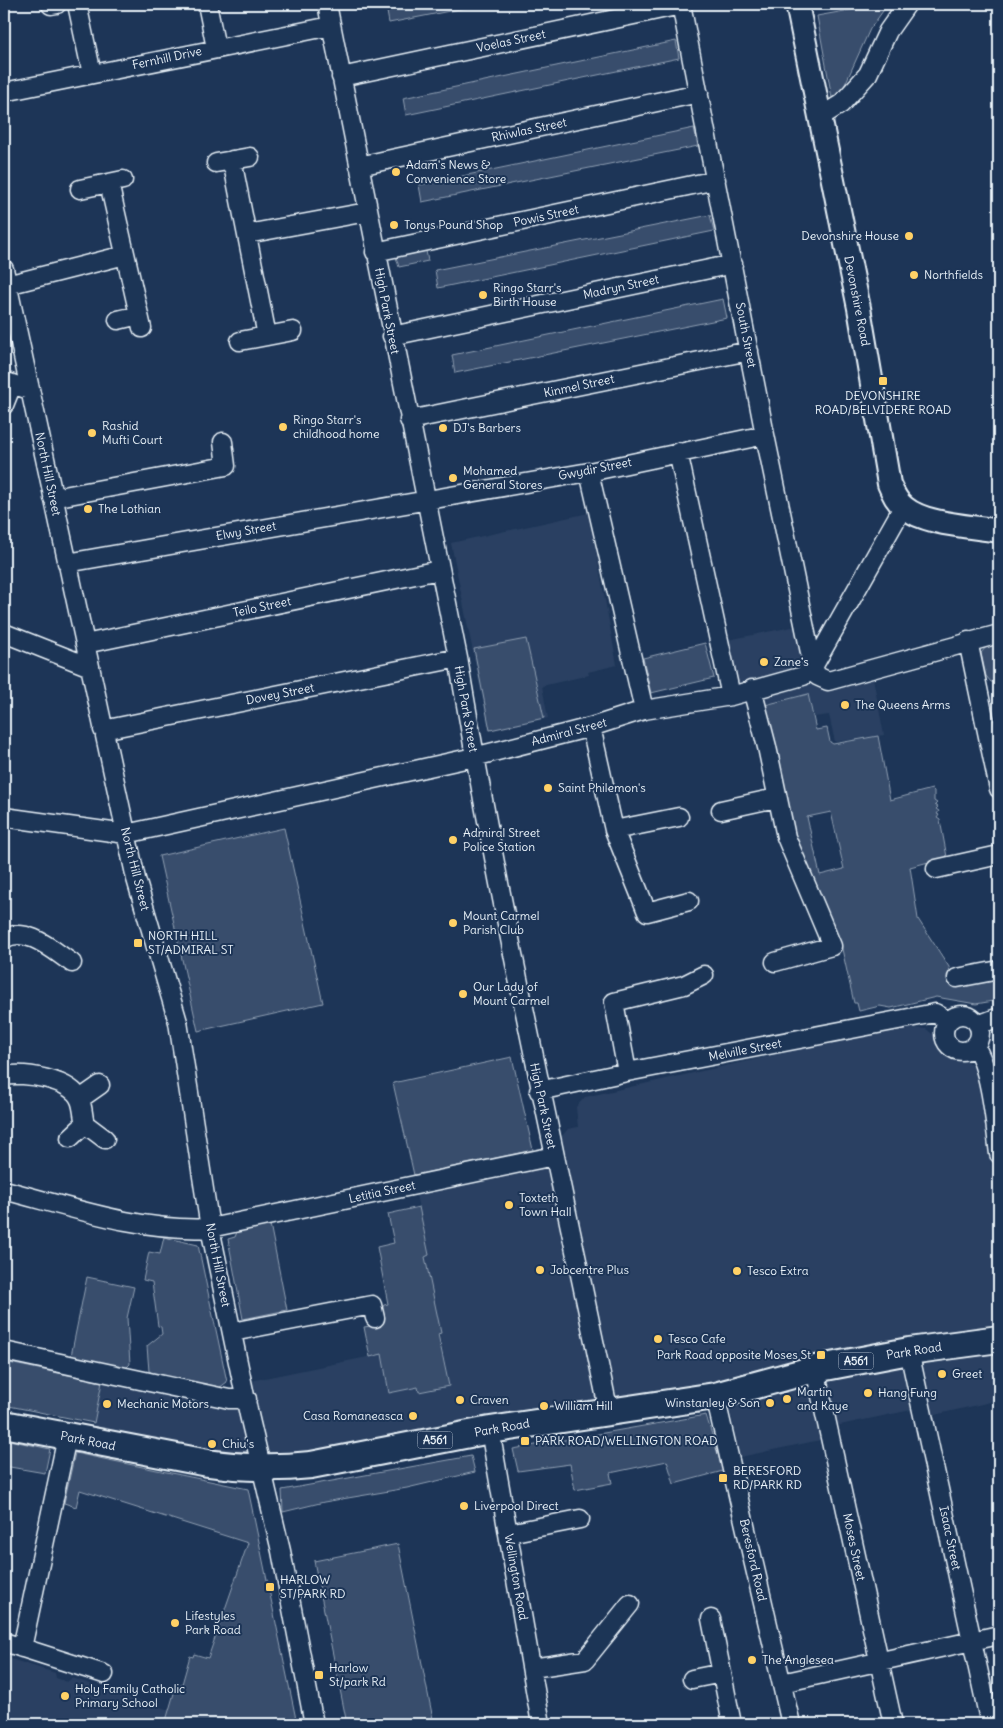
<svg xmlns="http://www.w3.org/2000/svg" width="1003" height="1728" font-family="Delius,sans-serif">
  <rect width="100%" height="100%" fill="#1d3557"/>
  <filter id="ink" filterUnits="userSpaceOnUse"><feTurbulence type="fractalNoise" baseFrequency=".02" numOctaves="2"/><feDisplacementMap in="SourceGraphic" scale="10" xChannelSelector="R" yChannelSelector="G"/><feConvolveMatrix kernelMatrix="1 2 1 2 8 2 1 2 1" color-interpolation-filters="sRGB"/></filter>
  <g filter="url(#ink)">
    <path fill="#2a4162" d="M589 513 617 665 588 672 589 675 542 686 548 718 489 731 451 543Z
      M797 626 829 687 873 678 884 735 835 742 829 715 814 717 808 694 765 704 738 682 728 640Z
      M913 1028 926 1029 975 1068 984 1097 999 1243V1400L930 1416 916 1409 835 1426 825 1439 740 1457 728 1403 719 1380 628 1402 332 1452 237 1459 93 1429 103 1378 226 1404 255 1380 382 1354 389 1393 418 1387 419 1392 449 1386 425 1257 429 1255 415 1190 538 1164 568 1129 578 1127 576 1107 585 1097 873 1033Z
      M4 1657 55 1673 56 1678 67 1682 72 1678 169 1710 165 1724H4Z"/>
    <path fill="#374d6c" stroke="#909fb2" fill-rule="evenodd" d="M397 4H485L389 23 386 6Z
      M864 4H888L870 29 842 91 832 98 817 16 861 8Z
      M676 41 679 58 406 115 403 98Z
      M694 128 698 146 422 202 419 185Z
      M710 215 714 231 438 288 435 270Z
      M426 251 428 261 399 267 396 257Z
      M723 299 727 318 455 373 452 355Z
      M526 639 544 718 490 730 474 649Z
      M705 643 714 678 651 693 643 658Z
      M999 644V681L991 682 986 676 981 653 986 647Z
      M808 694 816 730 827 728 830 742 833 744 878 736 890 800 932 789 934 791V801L937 803 935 805 938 807 936 809 939 811 937 814 939 815 937 818 940 820 947 857 910 867 918 919 949 967 952 982 999 973V1000L976 1004 936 997 891 1008 880 1006 859 1011 857 1003H854L840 940 836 936 790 836 765 705ZM831 812 844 869 820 875 807 817Z
      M284 828 323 1003 198 1031 159 856Z
      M512 1057 533 1150 414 1175 393 1083Z
      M419 1207 429 1255 425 1257 441 1333 438 1334 449 1386 419 1392 418 1387 389 1393 382 1354 370 1357 364 1327 377 1325 376 1319 384 1305 388 1304 377 1247 394 1243 388 1214Z
      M270 1224 287 1310 243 1319 228 1239 235 1237 237 1232Z
      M164 1237 198 1245 227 1382 219 1388 154 1374 149 1371 147 1346 162 1334 161 1327 158 1326 152 1282 143 1280 149 1252 160 1254Z
      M87 1277 134 1287 127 1318 130 1364 126 1368 71 1356Z
      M9 1363 102 1382 94 1423 4 1405V1370L7 1371Z
      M706 1415 723 1471 674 1484 667 1461 610 1473 612 1483 575 1490 570 1464 518 1471 513 1449Z
      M4 1439 50 1449 45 1473 4 1466Z
      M75 1453 248 1489 297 1724H165L177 1683 182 1684 190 1656 193 1657 194 1654 208 1658 248 1543 80 1490 76 1507 64 1503Z
      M471 1456 475 1472 407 1488 324 1502 283 1512 282 1490Z
      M398 1544 434 1724H347L314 1561Z"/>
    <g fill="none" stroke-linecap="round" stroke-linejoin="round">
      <g stroke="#e8f1f8" stroke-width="21">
        <path id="minor" d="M77 4 92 74
          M207 4 216 48
          M327 4 458 658C500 911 557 1161 609 1413
          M681 4 765 435 813 667 817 676 828 681 999 634
          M51 5 57 4
          M341 77 681 5
          M4 92 331 26
          M820 117 841 104 868 74 888 31 907 4
          M232 160 267 336
          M216 163 250 157
          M359 166 699 93
          M109 183 142 328
          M80 189 123 180
          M247 234 367 212
          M375 252 716 180
          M4 269 136 879 178 1022 210 1228 249 1415 281 1551 314 1724
          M7 285 125 255
          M118 320 139 315
          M392 336 733 264
          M240 341 293 331
          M4 381 29 390
          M4 405 12 385
          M409 420 749 351
          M678 452 731 696
          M589 472 644 710
          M53 498 226 466 223 442
          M67 563 589 472 765 435
          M4 633 90 667
          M968 641 999 789
          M85 644 439 570
          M752 689 767 747 786 837 832 946 775 962
          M591 727 614 830 647 912 689 901
          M103 730 458 658
          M721 810 776 798
          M4 817 126 834 474 757 591 727 644 710 731 696 803 676 813 667 903 507
          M614 830 679 817
          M936 869 999 855
          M4 939C26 925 54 951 72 963
          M957 978 999 970
          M944 1033a18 18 0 1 1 36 0a18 18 0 1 1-36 0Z
          M978 1025 999 1017
          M975 1046C991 1070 995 1124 999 1154
          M627 1072 614 1002 684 985 704 975
          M4 1076C24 1072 71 1079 80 1100 83 1107 83 1117 85 1124L70 1138
          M539 1091 627 1072 935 1013 948 1021
          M80 1099 100 1085
          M85 1124 105 1139
          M4 1190C70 1207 141 1232 210 1228L554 1156
          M232 1332 372 1305 375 1318
          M4 1351 229 1399H247
          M909 1351 990 1724
          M815 1369 893 1724
          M715 1396 791 1724
          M490 1430 541 1724
          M509 1533 580 1519
          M711 1619 732 1724
          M4 1642 104 1674
          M22 1648 67 1437
          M532 1668 585 1660 630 1604
          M692 1679 722 1673
          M782 1683 999 1635"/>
      </g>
      <g stroke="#e8f1f8" stroke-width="26">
        <path id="major" d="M797 4 859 308 889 484C893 493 896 501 904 507 925 525 972 526 999 531"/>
      </g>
      <g stroke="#e8f1f8" stroke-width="30">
        <path id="highway" d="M4 1424 208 1463C243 1468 275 1469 311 1465L490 1430 715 1396 815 1369 909 1351 999 1339"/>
      </g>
      <use href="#minor" stroke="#1d3557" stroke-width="18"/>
      <use href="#major" stroke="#1d3557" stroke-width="22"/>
      <use href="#highway" stroke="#1d3557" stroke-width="26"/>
    </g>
  </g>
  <g fill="#ffd166" stroke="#1d3557" stroke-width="2">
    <circle cx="396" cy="172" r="5"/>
    <circle cx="394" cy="225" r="5"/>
    <circle cx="909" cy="236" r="5"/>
    <circle cx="914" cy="275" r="5"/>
    <circle cx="483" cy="295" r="5"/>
    <rect x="878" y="376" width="10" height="10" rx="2.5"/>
    <circle cx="283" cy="427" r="5"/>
    <circle cx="443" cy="428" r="5"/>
    <circle cx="92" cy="433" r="5"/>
    <circle cx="453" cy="478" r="5"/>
    <circle cx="88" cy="509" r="5"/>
    <circle cx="764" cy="662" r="5"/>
    <circle cx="845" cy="705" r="5"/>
    <circle cx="548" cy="788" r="5"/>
    <circle cx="453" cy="840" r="5"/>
    <circle cx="453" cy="923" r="5"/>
    <rect x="133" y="938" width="10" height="10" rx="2.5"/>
    <circle cx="463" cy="994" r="5"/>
    <circle cx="509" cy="1205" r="5"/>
    <circle cx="540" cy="1270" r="5"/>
    <circle cx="737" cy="1271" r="5"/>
    <circle cx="658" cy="1339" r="5"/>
    <rect x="816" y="1350" width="10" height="10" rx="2.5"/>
    <circle cx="942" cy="1374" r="5"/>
    <circle cx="868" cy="1393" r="5"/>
    <circle cx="787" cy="1399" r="5"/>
    <circle cx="460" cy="1400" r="5"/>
    <circle cx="770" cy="1403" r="5"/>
    <circle cx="107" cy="1404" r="5"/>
    <circle cx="544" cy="1406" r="5"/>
    <circle cx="413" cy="1416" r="5"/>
    <rect x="520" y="1436" width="10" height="10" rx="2.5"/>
    <circle cx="212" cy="1444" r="5"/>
    <rect x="718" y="1473" width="10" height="10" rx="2.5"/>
    <circle cx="464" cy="1506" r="5"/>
    <rect x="265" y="1582" width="10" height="10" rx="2.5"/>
    <circle cx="175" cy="1623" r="5"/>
    <circle cx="752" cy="1660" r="5"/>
    <rect x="314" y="1670" width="10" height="10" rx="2.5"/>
    <circle cx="65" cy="1696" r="5"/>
  </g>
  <g text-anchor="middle" stroke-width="4" stroke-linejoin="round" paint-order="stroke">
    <g fill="#1d3557" stroke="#abb9c8" stroke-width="1">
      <rect x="838.5" y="1352.5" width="35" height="17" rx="4"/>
      <rect x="417.5" y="1431.5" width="35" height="17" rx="4"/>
    </g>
    <g font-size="11" font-weight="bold" fill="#e8f1f8">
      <text x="856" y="1365">A561</text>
      <text x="435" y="1444">A561</text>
    </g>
    <g font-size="12" fill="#e8f1f8" stroke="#1d3557">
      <text transform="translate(511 41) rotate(-12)" y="4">Voelas Street</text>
      <text transform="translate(167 58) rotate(-12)" y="4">Fernhill Drive</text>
      <text transform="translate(529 130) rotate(-12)" y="4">Rhiwlas Street</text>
      <text transform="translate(546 216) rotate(-12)" y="4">Powis Street</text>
      <text transform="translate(621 287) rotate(-12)" y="4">Madryn Street</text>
      <text transform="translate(857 301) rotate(79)" y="4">Devonshire Road</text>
      <text transform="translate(387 311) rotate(79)" y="4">High Park Street</text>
      <text transform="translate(746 335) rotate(79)" y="4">South Street</text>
      <text transform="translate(579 386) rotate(-12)" y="4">Kinmel Street</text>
      <text transform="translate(595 469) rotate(-11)" y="4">Gwydir Street</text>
      <text transform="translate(48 474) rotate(78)" y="4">North Hill Street</text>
      <text transform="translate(246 531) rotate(-10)" y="4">Elwy Street</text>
      <text transform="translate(262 607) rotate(-12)" y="4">Teilo Street</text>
      <text transform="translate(280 694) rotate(-11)" y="4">Dovey Street</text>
      <text transform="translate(466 709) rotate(80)" y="4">High Park Street</text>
      <text transform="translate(569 732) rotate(-15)" y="4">Admiral Street</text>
      <text transform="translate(135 869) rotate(76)" y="4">North Hill Street</text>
      <text transform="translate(745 1050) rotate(-11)" y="4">Melville Street</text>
      <text transform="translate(543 1106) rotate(78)" y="4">High Park Street</text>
      <text transform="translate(382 1192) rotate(-12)" y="4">Letitia Street</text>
      <text transform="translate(218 1265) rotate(79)" y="4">North Hill Street</text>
      <text transform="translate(914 1351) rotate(-9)" y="4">Park Road</text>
      <text transform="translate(502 1428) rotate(-10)" y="4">Park Road</text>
      <text transform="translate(88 1441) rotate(11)" y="4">Park Road</text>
      <text transform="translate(950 1538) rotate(78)" y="4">Isaac Street</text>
      <text transform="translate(854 1547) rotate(78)" y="4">Moses Street</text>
      <text transform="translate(753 1560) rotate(77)" y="4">Beresford Road</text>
      <text transform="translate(516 1577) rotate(80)" y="4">Wellington Road</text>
    </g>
    <g font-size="12" fill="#e8f1f8" stroke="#1d3557" text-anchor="start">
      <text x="406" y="169">Adam's News &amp;<tspan x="406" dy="14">Convenience Store</tspan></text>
      <text x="404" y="229">Tonys Pound Shop</text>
      <text x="899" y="240" text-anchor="end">Devonshire House</text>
      <text x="924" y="279">Northfields</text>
      <text x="493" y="292">Ringo Starr's<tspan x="493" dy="14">Birth House</tspan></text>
      <text x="883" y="400" text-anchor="middle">DEVONSHIRE<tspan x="883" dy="14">ROAD/BELVIDERE ROAD</tspan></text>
      <text x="293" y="424">Ringo Starr's<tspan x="293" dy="14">childhood home</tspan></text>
      <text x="102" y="430">Rashid<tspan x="102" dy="14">Mufti Court</tspan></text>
      <text x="453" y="432">DJ's Barbers</text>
      <text x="463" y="475">Mohamed<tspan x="463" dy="14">General Stores</tspan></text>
      <text x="98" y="513">The Lothian</text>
      <text x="774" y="666">Zane's</text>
      <text x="855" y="709">The Queens Arms</text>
      <text x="558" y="792">Saint Philemon's</text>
      <text x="463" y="837">Admiral Street<tspan x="463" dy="14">Police Station</tspan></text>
      <text x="463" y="920">Mount Carmel<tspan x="463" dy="14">Parish Club</tspan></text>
      <text x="148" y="940">NORTH HILL<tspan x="148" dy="14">ST/ADMIRAL ST</tspan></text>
      <text x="473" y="991">Our Lady of<tspan x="473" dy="14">Mount Carmel</tspan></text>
      <text x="519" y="1202">Toxteth<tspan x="519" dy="14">Town Hall</tspan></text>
      <text x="550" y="1274">Jobcentre Plus</text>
      <text x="747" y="1275">Tesco Extra</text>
      <text x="668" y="1343">Tesco Cafe</text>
      <text x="811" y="1359" text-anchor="end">Park Road opposite Moses St</text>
      <text x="952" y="1378">Greet</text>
      <text x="797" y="1396">Martin<tspan x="797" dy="14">and Kaye</tspan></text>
      <text x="878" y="1397">Hang Fung</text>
      <text x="470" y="1404">Craven</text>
      <text x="760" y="1407" text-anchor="end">Winstanley &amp; Son</text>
      <text x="117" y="1408">Mechanic Motors</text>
      <text x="554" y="1410">William Hill</text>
      <text x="403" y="1420" text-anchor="end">Casa Romaneasca</text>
      <text x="535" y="1445">PARK ROAD/WELLINGTON ROAD</text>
      <text x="222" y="1448">Chiu's</text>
      <text x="733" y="1475">BERESFORD<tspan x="733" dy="14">RD/PARK RD</tspan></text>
      <text x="474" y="1510">Liverpool Direct</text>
      <text x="280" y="1584">HARLOW<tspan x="280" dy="14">ST/PARK RD</tspan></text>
      <text x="185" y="1620">Lifestyles<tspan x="185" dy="14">Park Road</tspan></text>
      <text x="762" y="1664">The Anglesea</text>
      <text x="329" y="1672">Harlow<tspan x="329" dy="14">St/park Rd</tspan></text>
      <text x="75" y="1693">Holy Family Catholic<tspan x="75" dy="14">Primary School</tspan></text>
    </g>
  </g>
  <rect width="1003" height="1728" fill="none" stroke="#1d3557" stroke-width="20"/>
  <rect x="10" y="10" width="983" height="1708" fill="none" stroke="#e8f1f8" stroke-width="2" filter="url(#ink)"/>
</svg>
